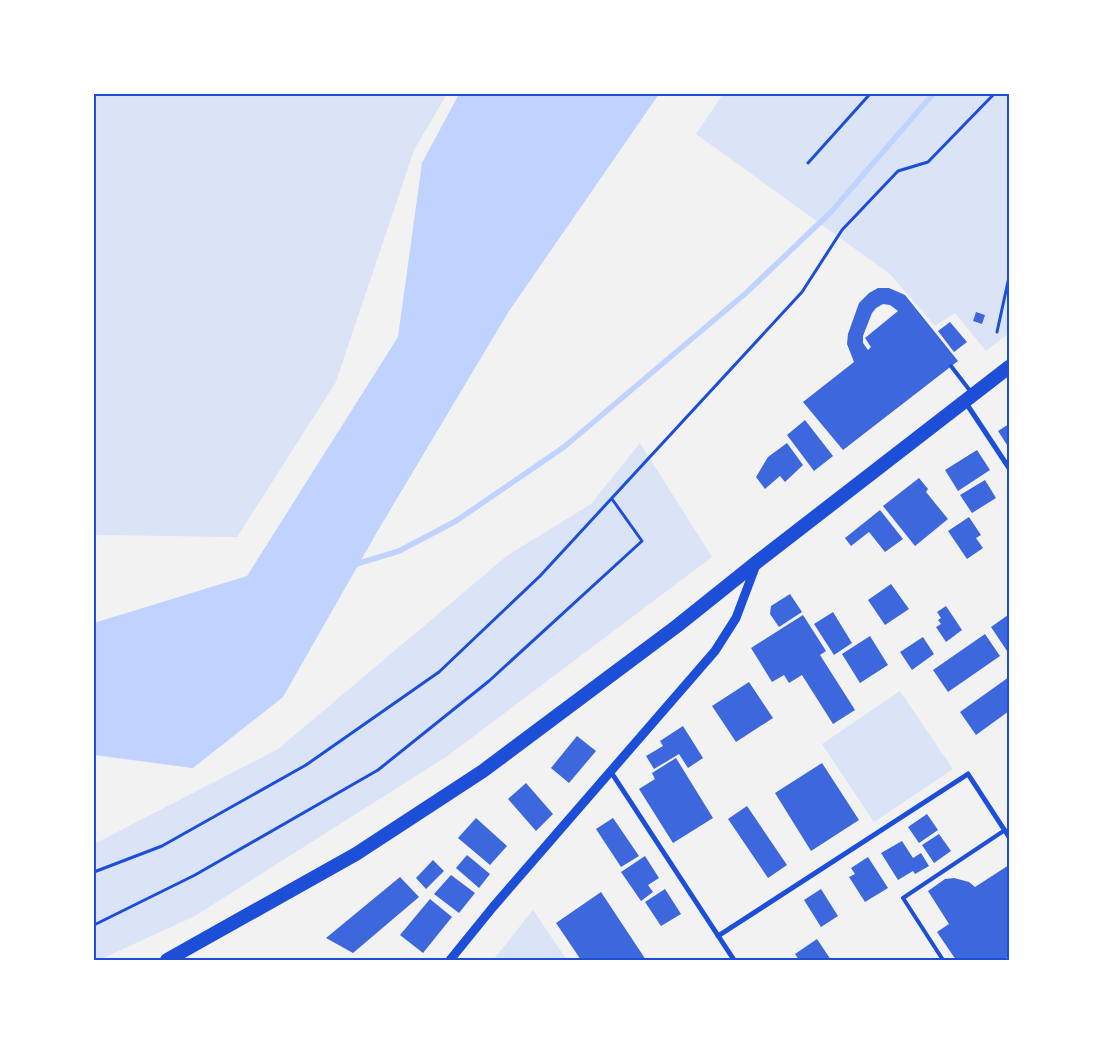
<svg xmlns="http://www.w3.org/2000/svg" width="1103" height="1054" font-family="Literata,serif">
  <rect width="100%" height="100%" fill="#f2f2f2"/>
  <path fill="#dbe4f7" d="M94 94H447L414 150 336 382 237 537 94 535Z
    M723 94H1009V333L986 351 955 313 935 326 890 274 696 134Z
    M640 443 712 557 449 755 195 916 99 960H94V844L278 749 508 555 591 504Z
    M900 691 953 769 874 822 822 744Z
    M533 910 567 960H493Z"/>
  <path fill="#bfd3fe" d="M459 94H659L509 311 377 532 283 697 193 768 94 755V623L247 576 398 337 422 163Z"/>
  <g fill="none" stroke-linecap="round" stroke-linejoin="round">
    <path stroke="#bfd3fe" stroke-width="5.5" d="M353 565 399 551 456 521 564 447 746 293 831 212 933 94"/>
  </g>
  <path fill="#3d67dc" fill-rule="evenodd" d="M878 288H889L905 295 958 361 843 450 803 402 854 362 847 344 848 334 859 303 869 293ZM883 304 890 305 898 311 865 338 871 347 868 350 863 343V336L872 313 876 308Z
    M976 312 985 315 982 324 973 321Z
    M950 322 967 342 954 352 938 331Z
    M805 420 833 456 814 471 787 435Z
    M1009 424V448L998 431Z
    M787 443 803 465 785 482 780 476 765 489 756 477 768 457Z
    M977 450 990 470 958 491 945 470Z
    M919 478 928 489 926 492 948 519 915 546 883 506Z
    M985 480 996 498 972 513 960 495Z
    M880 510 903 539 885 552 869 532 851 546 845 538Z
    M969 517 981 535 976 538 983 548 967 559 948 531Z
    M891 584 909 609 885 625 868 600Z
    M790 594 802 612 779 627 770 614 771 606Z
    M946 606 962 630 946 642 936 627 941 624 938 620 941 618 937 612Z
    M833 612 852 643 834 655 814 624Z
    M803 615 826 651 820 655 855 710 833 724 802 675 789 683 784 675 772 682 751 648Z
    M1008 615 1009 617V654L991 627Z
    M985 634 1000 656 948 692 933 670Z
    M870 636 888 665 860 683 842 654Z
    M923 637 934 654 912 670 900 652Z
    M1009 677V711L976 735 960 712Z
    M749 682 773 718 736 742 712 706Z
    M683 726 703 758 688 768 679 754 654 769 646 756 663 746 660 741Z
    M577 736 596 751 569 783 551 768Z
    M676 758 713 818 673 843 639 789 655 779 652 773Z
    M822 763 859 820 811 851 775 793Z
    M526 783 553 814 536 831 508 799Z
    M747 806 787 865 768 878 728 819Z
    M927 814 938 830 919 843 908 827Z
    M476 818 507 846 490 865 458 838Z
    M613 818 639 856 621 867 596 829Z
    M939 834 951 851 934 863 922 845Z
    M902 841 913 858 921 853 929 866 915 874 913 871 898 880 881 853Z
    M467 855 490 874 479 888 456 868Z
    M645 856 659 878 648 885 653 892 641 901 621 872Z
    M868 857 888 888 865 902 849 877 855 874 851 868Z
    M433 860 444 871 426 889 416 878Z
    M1009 865V956L1003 960H956L937 932 949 924 928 891 945 879 954 878 969 882 975 887Z
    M451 875 475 893 459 913 434 894Z
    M400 877 419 897 353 953 326 938Z
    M665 889 681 914 661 926 645 902Z
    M821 889 838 916 821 927 804 900Z
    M601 892 646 960H581L556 923Z
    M430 899 452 917 423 953 400 935Z
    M817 939 831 960H799L795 954Z"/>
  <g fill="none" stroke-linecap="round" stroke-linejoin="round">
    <path stroke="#1d4ed8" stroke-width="3" d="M808 163 870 94
      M997 332 1009 277
      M94 872 162 846 306 765 439 672 540 576 802 292 842 230 898 171 928 162 994 94
      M94 925 195 875 378 770 489 681 642 541 612 499"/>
    <path stroke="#1d4ed8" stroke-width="4" d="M951 366 971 392
      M943 960 903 898 1005 830"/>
    <path stroke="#1d4ed8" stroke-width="5" d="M966 403 1009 468
      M611 772 734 960
      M718 936 968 774 1009 837"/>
    <path stroke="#1d4ed8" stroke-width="9" d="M450 960 493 907 715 651 736 618 756 565"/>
    <path stroke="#1d4ed8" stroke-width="14" d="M167 960 356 854 483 771 677 626 757 562 1009 367"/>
  </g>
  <rect width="1103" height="1054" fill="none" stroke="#ffffff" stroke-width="190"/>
  <rect x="95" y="95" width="913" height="864" fill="none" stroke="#1d4ed8" stroke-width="2"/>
</svg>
